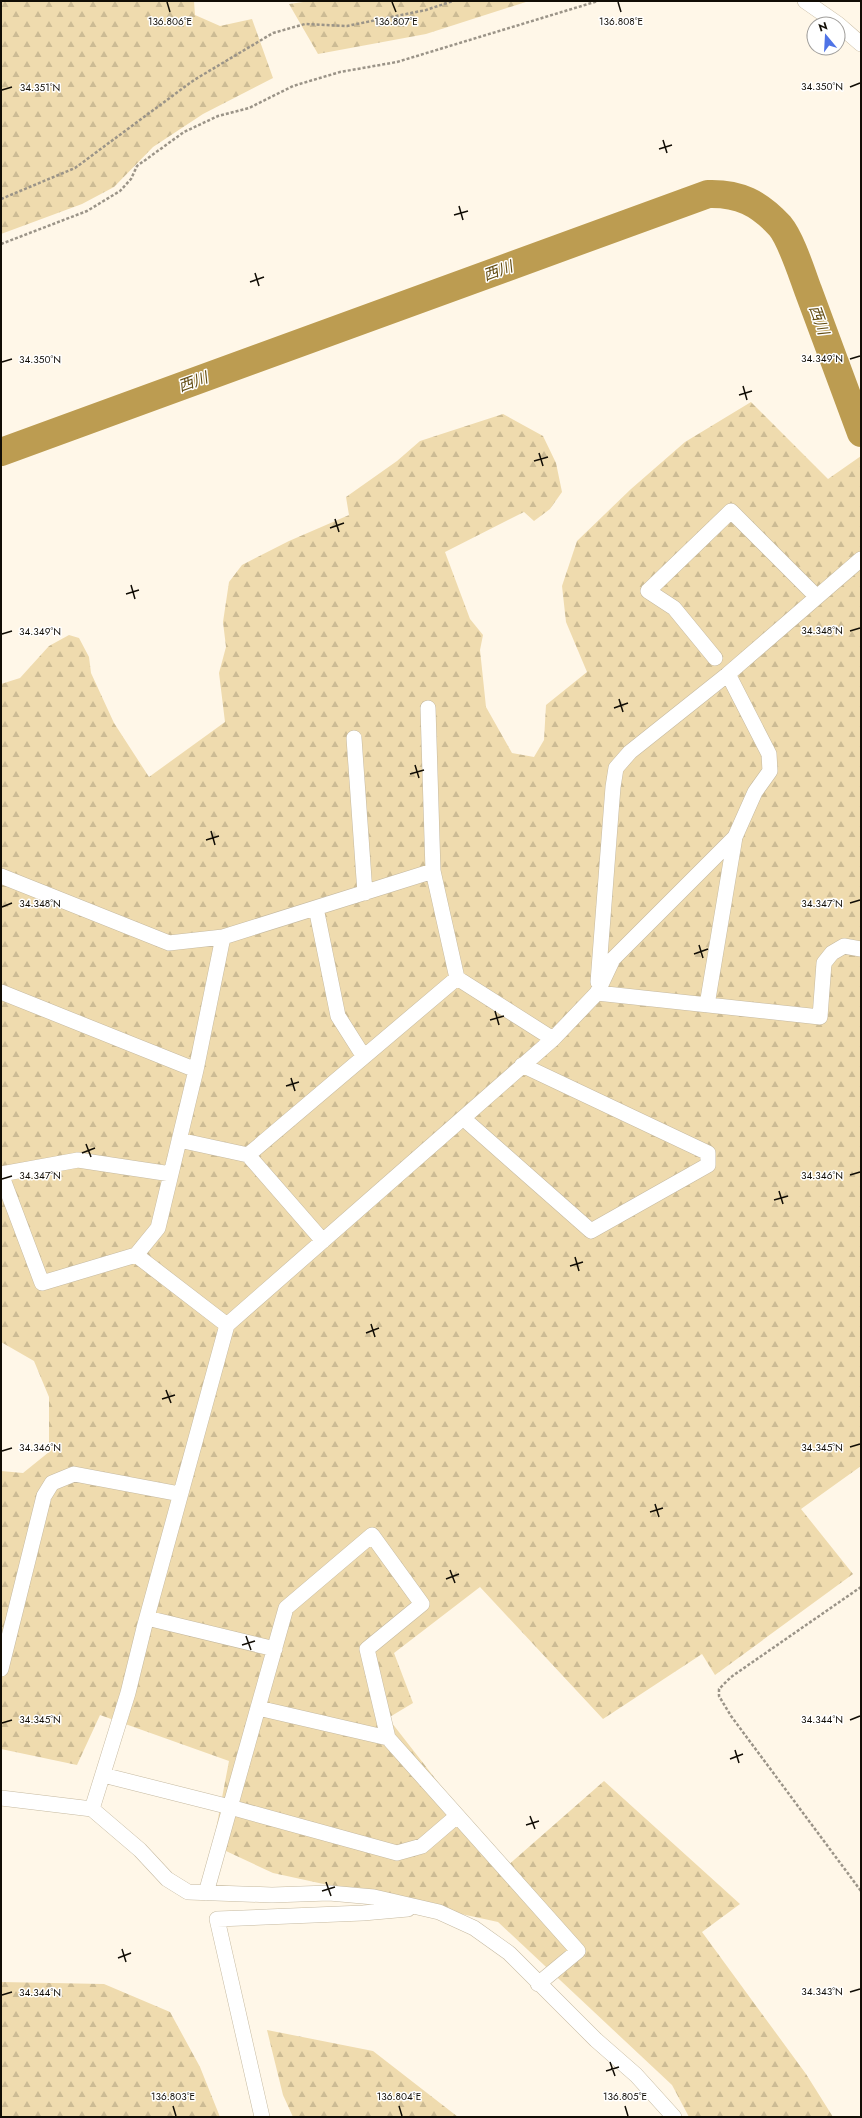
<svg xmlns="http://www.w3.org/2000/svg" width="862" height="2118" font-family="Jost,'Noto Sans JP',sans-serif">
  <defs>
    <pattern id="forest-firs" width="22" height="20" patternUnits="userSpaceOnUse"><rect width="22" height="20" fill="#efdbae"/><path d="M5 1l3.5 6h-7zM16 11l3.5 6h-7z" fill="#ccbb94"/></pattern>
  </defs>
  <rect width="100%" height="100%" fill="#fff7e8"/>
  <path fill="url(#forest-firs)" d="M1 1H194L195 15 220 26 252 19 273 78 203 114 153 147 114 187 82 204 1 234Z
    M310 1H529L426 34 318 54 289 4Z
    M751 402 828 479 861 456V1466L801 1509 853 1574 715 1675 702 1654 603 1719 480 1587 394 1653 413 1703 388 1718 505 1868 604 1781 740 1904 702 1932 806 2074 833 2117H689L672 2085 498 1922 273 1873 213 1845 229 1761 100 1715 77 1765 1 1749V1471L23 1473 49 1452V1397L34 1361 1 1342V684L20 678 49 646 69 635 79 638 89 657 91 673 114 723 149 777 225 722 219 673 226 647 223 622 229 582 242 565 289 541 349 515 346 497 397 461 420 441 503 414 543 436 556 463 562 492 550 509 534 521 524 512 445 552 470 619 483 635 480 650 486 707 512 753 534 757 544 740 546 705 587 672 566 622 562 586 577 541 631 489 685 442Z
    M1 1982 104 1984 170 2012 200 2067 220 2117H1Z
    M267 2030 373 2051 458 2117H293L283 2095Z"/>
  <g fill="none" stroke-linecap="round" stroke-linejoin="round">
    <path stroke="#bc9c51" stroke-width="28" d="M1 452 708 194C739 193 759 203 780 226 791 239 802 274 808 290 826 338 843 385 861 433"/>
    <g stroke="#c6baa1" stroke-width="16">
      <path id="minor" d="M805 1 838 24
        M838 24 861 44
        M715 658 674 608 648 591 731 511 817 597
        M428 708 433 871 457 978 553 1039
        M354 738 365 893
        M1 876 169 943 223 937 433 871
        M316 908 338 1016 364 1057
        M223 937 196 1070 158 1228 136 1255 227 1325
        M598 982 613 787 616 768 630 752 728 674 861 559
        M1 992 196 1070
        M597 993 820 1017 824 963 832 953 844 946 861 949
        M707 1005 735 837
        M463 1118 591 1231 708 1165V1153L522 1065
        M179 1140 248 1155 323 1241
        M248 1155 457 978
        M136 1255 42 1283 1 1174 78 1160 171 1174
        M147 1618 275 1649
        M1 1669 44 1496 52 1483 74 1474 180 1494
        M258 1708 388 1738
        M103 1775 230 1807 397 1853 422 1846 457 1816
        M1 1798 92 1809 140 1850 167 1879 188 1892 272 1895 329 1893 374 1897 439 1912 474 1928 509 1953 596 2040 636 2075 674 2117
        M92 1809 128 1693 144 1628 227 1325 553 1039 597 993 613 959 735 837 755 792 770 771 769 754 728 674
        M206 1893 286 1608 372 1535 422 1604 367 1649 388 1738 578 1951 538 1984
        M262 2117 217 1919 363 1913 408 1909"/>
    </g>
    <path stroke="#9b9488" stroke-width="2.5" stroke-dasharray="3 2" stroke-linecap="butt" d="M1 199 75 168 194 80 273 33 305 24 347 26 426 10 453 1
      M1 244 87 211 120 191 131 179 137 166 184 132 218 116 249 108 293 86 340 72 397 62 598 1
      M861 1587 731 1677 719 1689V1696L731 1716 861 1891"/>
    <use href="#minor" stroke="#fff" stroke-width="15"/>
  </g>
  <path fill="none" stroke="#110d05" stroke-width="1.5" d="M167 2 170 12M392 2 396 12M618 2 621 12M850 87 860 83M2 90 12 87M663 140 667 153M659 149 672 145M459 206 463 220M454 215 468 211M255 273 259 286M250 282 264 277M850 359 860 356M2 362 12 359M743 386 747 400M739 395 752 391M539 453 543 466M534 461 548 457M335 519 339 532M330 528 344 523M131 585 135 599M126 594 139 590M850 631 860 628M2 634 12 631M619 699 623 712M614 708 628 703M415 765 419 778M410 774 424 770M211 831 215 845M206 840 219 836M850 903 860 900M2 907 12 903M699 945 703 958M694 954 708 949M495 1011 499 1025M490 1020 504 1016M291 1078 295 1091M286 1086 299 1082M86 1144 91 1157M82 1153 95 1148M850 1175 860 1172M2 1179 12 1176M779 1191 783 1204M774 1200 788 1196M575 1257 579 1271M570 1266 583 1262M371 1324 375 1337M366 1333 379 1328M166 1390 171 1403M162 1399 175 1395M850 1447 860 1444M2 1451 12 1448M655 1504 659 1517M650 1512 663 1508M450 1570 455 1583M446 1579 459 1574M246 1636 251 1650M242 1645 255 1641M850 1720 860 1716M2 1723 12 1720M735 1750 739 1763M730 1759 743 1754M530 1816 535 1829M526 1825 539 1821M326 1882 331 1896M322 1891 335 1887M122 1949 126 1962M118 1958 131 1953M850 1992 860 1989M2 1995 12 1992M610 2062 615 2076M606 2071 619 2067M173 2106 176 2116M399 2106 402 2116M625 2106 628 2116"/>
  <g text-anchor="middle" stroke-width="3" stroke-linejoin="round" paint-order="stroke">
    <g font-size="15" font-style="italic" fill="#634d13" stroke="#fff">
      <text transform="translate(498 271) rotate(-20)" y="5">西川</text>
      <text transform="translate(819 320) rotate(70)" y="5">西川</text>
      <text transform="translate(193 382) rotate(-20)" y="5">西川</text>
    </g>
  </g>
  <g font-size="10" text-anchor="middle" fill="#110d05" stroke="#fff" stroke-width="3" stroke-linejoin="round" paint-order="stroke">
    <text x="170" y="25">136.806°E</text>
    <text x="396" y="25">136.807°E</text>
    <text x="621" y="25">136.808°E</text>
    <text x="822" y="90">34.350°N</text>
    <text x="40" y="91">34.351°N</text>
    <text x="822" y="362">34.349°N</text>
    <text x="40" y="363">34.350°N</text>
    <text x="822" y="634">34.348°N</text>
    <text x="40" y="635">34.349°N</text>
    <text x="822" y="907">34.347°N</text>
    <text x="40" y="907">34.348°N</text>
    <text x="822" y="1179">34.346°N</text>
    <text x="40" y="1179">34.347°N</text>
    <text x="822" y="1451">34.345°N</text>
    <text x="40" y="1451">34.346°N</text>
    <text x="822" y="1723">34.344°N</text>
    <text x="40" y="1723">34.345°N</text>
    <text x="822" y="1995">34.343°N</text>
    <text x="40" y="1996">34.344°N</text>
    <text x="173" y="2100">136.803°E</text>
    <text x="399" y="2100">136.804°E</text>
    <text x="625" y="2100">136.805°E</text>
  </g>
  <rect width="862" height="2118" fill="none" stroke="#110d05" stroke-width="4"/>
  <g transform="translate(826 36) rotate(342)"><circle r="19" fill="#ffffff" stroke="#a09e9b"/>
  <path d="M0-3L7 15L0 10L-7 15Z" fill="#4f73e6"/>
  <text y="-6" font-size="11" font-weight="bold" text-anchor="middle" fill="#110d05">N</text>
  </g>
</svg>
